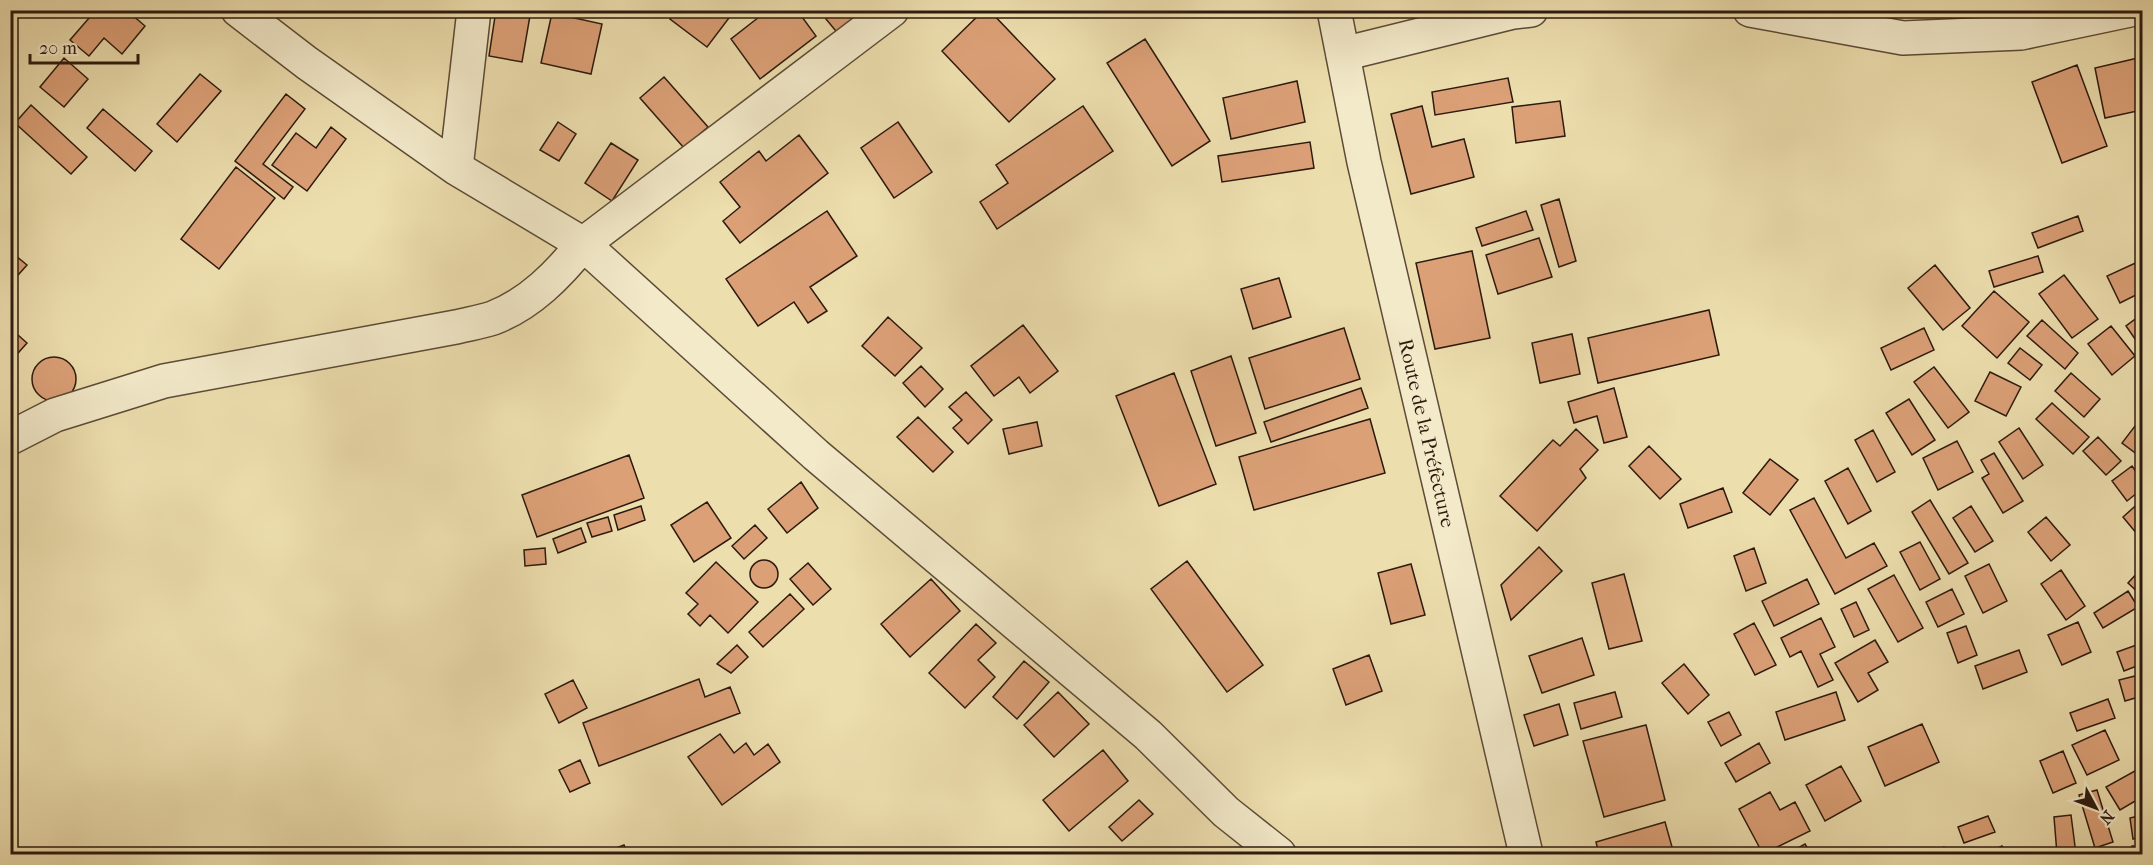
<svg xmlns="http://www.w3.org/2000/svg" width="2153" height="865" font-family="'IM FELL French Canon',serif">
  <rect width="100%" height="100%" fill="#eddeae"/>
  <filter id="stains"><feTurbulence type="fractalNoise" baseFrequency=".00333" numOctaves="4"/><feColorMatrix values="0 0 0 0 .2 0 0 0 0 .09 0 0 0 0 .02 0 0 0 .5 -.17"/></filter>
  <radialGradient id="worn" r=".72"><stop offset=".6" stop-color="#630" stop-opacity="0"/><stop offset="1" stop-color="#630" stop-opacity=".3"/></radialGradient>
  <path fill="#dca077" stroke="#2c1a0e" stroke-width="1.5" d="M96 10H132L130 13 145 26 122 54 104 38 89 56 70 40Z
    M496 10H531L522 62 489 56Z
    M676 10H735L707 47 670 19Z
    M768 10H797L816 36 760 79 731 39Z
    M835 10H869L840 36 826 19Z
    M984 10H989L1055 79 1009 122 942 51Z
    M552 13 602 24 591 74 541 63Z
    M1145 39 1210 141 1172 166 1107 63Z
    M2142 57V110L2105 118 2095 68Z
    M64 58 88 79 64 107 40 87Z
    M2077 65 2107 146 2062 163 2032 82Z
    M200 74 221 91 177 142 157 124Z
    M664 77 708 127 684 148 640 98Z
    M1508 78 1513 102 1435 115 1432 92Z
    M1297 81 1305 122 1231 139 1223 98Z
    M286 94 305 109 263 164 293 187 284 199 235 161Z
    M1560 101 1565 136 1516 143 1512 107Z
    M31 105 87 157 71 174 15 123Z
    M1083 106 1113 151 997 229 980 202 1008 183 996 165Z
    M1422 106 1432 147 1464 139 1474 177 1411 194 1391 114Z
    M103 109 152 151 135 171 87 128Z
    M558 122 576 134 559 161 540 150Z
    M898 122 932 172 894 198 861 148Z
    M331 127 346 139 307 191 272 165 296 133 316 148Z
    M799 135 828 173 740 243 723 221 740 207 720 182 759 151 766 161Z
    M1310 142 1314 168 1222 182 1218 156Z
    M611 143 638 160 612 201 585 183Z
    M236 167 275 198 219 269 181 239Z
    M1559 199 1576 261 1559 267 1541 205Z
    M827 211 857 256 810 287 827 311 808 323 794 302 758 326 726 279Z
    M1526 211 1533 230 1482 246 1476 228Z
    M2078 216 2083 231 2038 248 2032 233Z
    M1539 238 1552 277 1498 294 1486 255Z
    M10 251 27 265 10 284Z
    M1472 251 1490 338 1435 349 1416 263Z
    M2038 256 2043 272 1994 287 1989 271Z
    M2142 260V292L2120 303 2107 276Z
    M1935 265 1970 308 1943 330 1908 288Z
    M2064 275 2098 319 2072 338 2039 294Z
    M1279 278 1291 317 1253 329 1241 289Z
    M1994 291 2029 322 1997 358 1962 326Z
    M1709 310 1719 355 1598 383 1588 338Z
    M2142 314V349L2126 326Z
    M888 317 922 348 895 376 862 346Z
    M2042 320 2078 353 2065 369 2027 336Z
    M1023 325 1058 371 1030 393 1019 377 994 396 971 366Z
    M2111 326 2135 356 2112 375 2088 344Z
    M10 328 27 343 10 362Z
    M1344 328 1360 379 1265 409 1249 358Z
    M1924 328 1934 350 1891 370 1881 348Z
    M1572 334 1580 374 1540 383 1532 343Z
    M2020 348 2042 365 2030 380 2008 363Z
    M1231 356 1256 433 1216 446 1191 371Z
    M32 379a22 22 0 1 1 44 0a22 22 0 1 1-44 0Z
    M921 366 943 389 925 407 903 383Z
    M1934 367 1969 412 1948 428 1914 382Z
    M1990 372 2021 387 2006 416 1975 401Z
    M1174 373 1216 484 1159 506 1116 396Z
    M2071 373 2100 399 2084 417 2055 391Z
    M1361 388 1368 408 1271 442 1264 422Z
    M1614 388 1627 437 1604 443 1597 416 1574 423 1568 402Z
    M966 392 992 420 968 444 953 428 962 420 949 407Z
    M1909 399 1935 440 1912 455 1886 413Z
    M2052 403 2089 437 2073 454 2036 419Z
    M918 417 953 452 933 472 897 437Z
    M1370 419 1385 473 1254 510 1239 457Z
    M1037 422 1042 446 1009 454 1003 429Z
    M2135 426 2142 432V458L2122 443Z
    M2019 428 2043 465 2023 479 1999 442Z
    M1576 429 1598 450 1580 469 1586 478 1537 531 1500 496 1553 440 1560 446Z
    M1873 430 1895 472 1877 482 1855 440Z
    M2098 437 2121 461 2106 475 2083 451Z
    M1957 441 1973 472 1938 490 1923 458Z
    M1649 446 1681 479 1660 499 1629 466Z
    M1994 453 2023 501 2003 513 1982 478 1989 474 1981 460Z
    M629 455 644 498 537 537 522 495Z
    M1770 459 1798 480 1770 515 1743 493Z
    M2132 466 2142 480V489L2127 501 2112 481Z
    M1848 468 1871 511 1848 524 1825 481Z
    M801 482 818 508 787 533 768 509Z
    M1723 488 1732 512 1688 528 1680 504Z
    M1814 498 1846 558 1874 543 1887 566 1835 594 1790 510Z
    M1930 500 1968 563 1949 574 1912 512Z
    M2142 500V540L2123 517Z
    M707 502 731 538 694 562 671 525Z
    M641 506 645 520 618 530 614 515Z
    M1971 506 1993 541 1975 552 1953 518Z
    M608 517 612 531 592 537 587 523Z
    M2046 517 2070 545 2051 561 2028 532Z
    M755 525 767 538 744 559 732 546Z
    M581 528 586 542 558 553 553 539Z
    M1920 542 1940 579 1920 590 1900 552Z
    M1539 547 1562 571 1511 620 1501 585Z
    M545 548 546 564 525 566 524 550Z
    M1754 548 1766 583 1746 591 1734 556Z
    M750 574a14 14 0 1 1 28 0a14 14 0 1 1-28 0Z
    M1187 561 1263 665 1227 692 1151 589Z
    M716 562 758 602 728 633 710 615 700 626 688 614 698 604 686 593Z
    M808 563 831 589 813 605 790 579Z
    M1411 564 1425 615 1391 624 1378 573Z
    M1989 564 2007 601 1983 613 1965 576Z
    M2142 568V596L2128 583Z
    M2061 570 2085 606 2066 620 2041 584Z
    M1624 574 1642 641 1609 649 1592 583Z
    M1894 575 1923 628 1898 642 1868 589Z
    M931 579 960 611 910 657 881 624Z
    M1807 579 1819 604 1774 626 1762 601Z
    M1952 589 1964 614 1938 627 1926 602Z
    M2128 591 2138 607 2103 628 2094 613Z
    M790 594 804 609 763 647 749 632Z
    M1856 602 1869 630 1854 637 1841 609Z
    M1821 618 1835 647 1820 654 1833 680 1818 687 1801 651 1790 657 1781 638Z
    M2078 622 2091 652 2062 665 2048 635Z
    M1754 623 1776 665 1755 675 1734 634Z
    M976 624 996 643 978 660 995 677 965 708 929 673Z
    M1966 626 1977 655 1958 663 1947 633Z
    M1582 638 1594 675 1542 693 1529 656Z
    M1875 640 1888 662 1868 673 1878 690 1858 702 1835 663Z
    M2142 643V664L2124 671 2117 652Z
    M737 645 748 657 731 673 717 664Z
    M2019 650 2027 672 1983 689 1975 666Z
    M1369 655 1382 691 1346 705 1333 669Z
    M1024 661 1049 682 1017 719 993 697Z
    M1684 664 1709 695 1688 714 1662 683Z
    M2139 675 2142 696 2125 701 2119 680Z
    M699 679 705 697 730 687 740 713 599 766 583 723Z
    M573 680 587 708 559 723 545 694Z
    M1058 692 1089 724 1054 757 1024 725Z
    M1615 692 1622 717 1581 729 1574 703Z
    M1836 692 1845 720 1785 740 1776 712Z
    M2108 699 2115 718 2077 731 2070 713Z
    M1559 704 1568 735 1534 746 1524 715Z
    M1729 712 1741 735 1721 746 1708 722Z
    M1922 724 1939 762 1885 786 1868 747Z
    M1646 725 1665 800 1604 817 1583 741Z
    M2105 730 2119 760 2087 775 2072 745Z
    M720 734 734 753 746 743 754 755 768 744 780 762 722 805 688 757Z
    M1759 743 1770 763 1736 782 1725 763Z
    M1103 750 1128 781 1069 831 1043 800Z
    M2063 751 2076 783 2053 793 2040 761Z
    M580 760 590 783 570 792 559 770Z
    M1841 766 1861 801 1825 821 1806 785Z
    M2142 767V797L2120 810 2106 787Z
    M2097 790 2113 842 2095 848 2079 795Z
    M1770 792 1780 810 1795 802 1810 831 1763 854 1739 809Z
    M1139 800 1153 814 1122 841 1109 827Z
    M2071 815 2076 854H2057L2054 817Z
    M2142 815V837L2133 839 2130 818Z
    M1988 816 1995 832 1964 843 1958 827Z
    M1665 822 1674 854H1599L1596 842Z
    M1805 844 1811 854H1787Z
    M624 845 628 854H601Z
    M2002 846 2006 854H1985Z
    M2132 846H2142V854H2132Z
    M1944 847 1947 854H1928Z"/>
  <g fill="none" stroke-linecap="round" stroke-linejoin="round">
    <g stroke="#5c4b36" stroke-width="36">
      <path id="minor" d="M238 10 307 63 456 168 583 244 816 455 1148 735 1226 812 1279 854
        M1750 10 1903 38 2021 33 2130 10
        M1343 54 1513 12 1531 10
        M456 168 474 10
        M10 438 55 415 164 381 456 327C468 324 481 322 493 318 530 304 559 274 583 244L892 10"/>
    </g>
    <g stroke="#5c4b36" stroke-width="36">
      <path id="tertiary" d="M1334 10 1364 162 1526 854"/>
    </g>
    <use href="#minor" stroke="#f3eaca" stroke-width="33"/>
    <use href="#tertiary" stroke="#f3eaca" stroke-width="33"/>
  </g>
  <g text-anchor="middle" stroke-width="4.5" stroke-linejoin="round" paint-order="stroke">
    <g font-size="20" fill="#2c1a0e" stroke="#f3eaca">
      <text transform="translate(1427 433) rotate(77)" y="7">Route de la Préfecture</text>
    </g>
  </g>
  <rect width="2153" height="865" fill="none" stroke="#eddeae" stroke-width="36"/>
  <rect x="12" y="12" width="2129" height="841" fill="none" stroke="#2c1a0e" stroke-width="3"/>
  <rect x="18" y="18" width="2117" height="829" fill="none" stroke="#2c1a0e" stroke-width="1.5"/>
  <g transform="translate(2096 808) rotate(131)" stroke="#f3eaca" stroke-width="4.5" paint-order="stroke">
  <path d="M0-4.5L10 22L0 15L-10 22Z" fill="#2c1a0e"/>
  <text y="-9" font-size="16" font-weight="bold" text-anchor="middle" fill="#2c1a0e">N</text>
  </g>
  <path d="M30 54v9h108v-9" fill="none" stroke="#2c1a0e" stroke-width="3"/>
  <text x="39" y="54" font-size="18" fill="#2c1a0e" stroke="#f3eaca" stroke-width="4.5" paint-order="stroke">20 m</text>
  <rect width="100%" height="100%" filter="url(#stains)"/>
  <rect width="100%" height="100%" fill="url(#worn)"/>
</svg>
